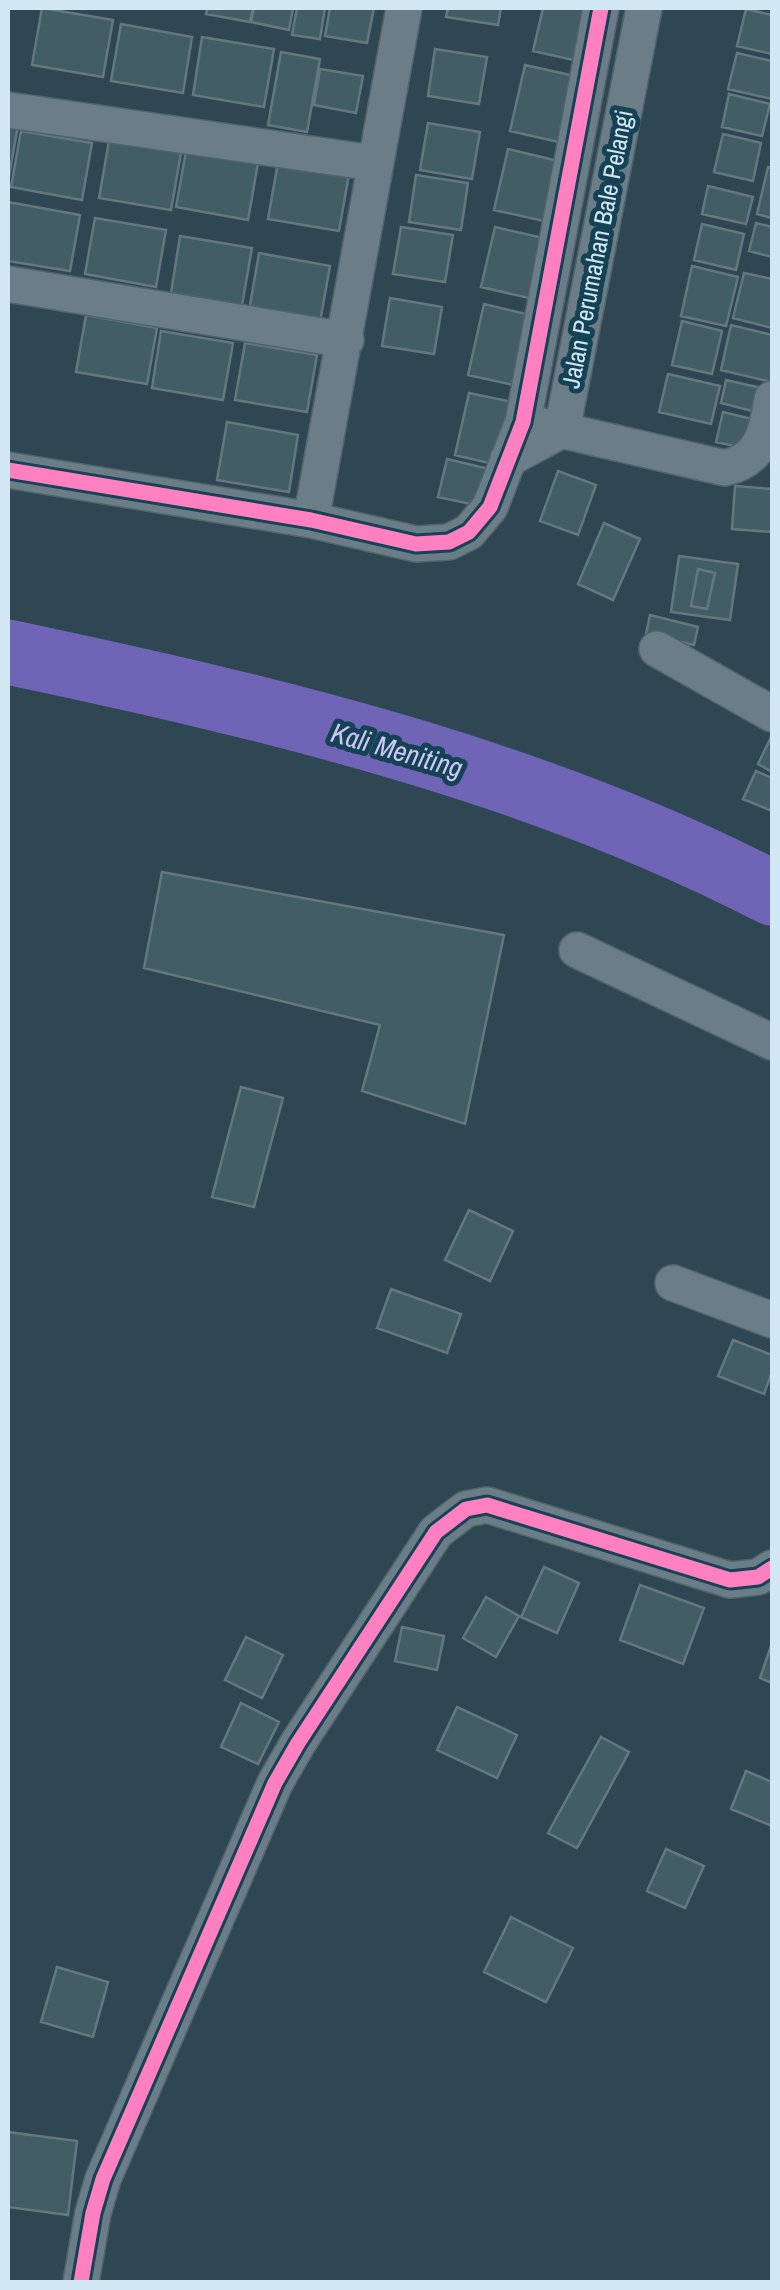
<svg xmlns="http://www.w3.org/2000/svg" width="780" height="2290" font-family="'Archivo Narrow',sans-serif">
  <rect width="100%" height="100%" fill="#2f4752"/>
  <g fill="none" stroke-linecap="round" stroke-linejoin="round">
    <path stroke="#7064b7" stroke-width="65" d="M8 652C268 707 535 770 772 893"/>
  </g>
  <path fill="#425d64" stroke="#63787f" stroke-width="2.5" d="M42 8 113 20 103 77 32 65Z
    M208 8H253L250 22 206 14Z
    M254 8H293L289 30 251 22Z
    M297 8H325L320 39 292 35Z
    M330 8H374L367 43 325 36Z
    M448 8H501L498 25 446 17Z
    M543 8H590L578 61 533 51Z
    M746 9 772 15V54L737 46Z
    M121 24 192 37 183 93 111 81Z
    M202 37 274 49 264 107 193 95Z
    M435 49 487 57 479 104 428 96Z
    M281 52 320 59 307 132 268 125Z
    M737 53 772 61V99L728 89Z
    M525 65 579 77 563 143 510 131Z
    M320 69 363 76 356 113 314 105Z
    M729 94 770 104 762 136 722 127Z
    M8 123 18 125 8 182Z
    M428 123 480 132 472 179 420 170Z
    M21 131 92 143 82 200 11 187Z
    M723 134 761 143 753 181 714 172Z
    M109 141 181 153 171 210 99 198Z
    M508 149 558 161 544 221 494 210Z
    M186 151 258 163 248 220 176 207Z
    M278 162 349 174 339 231 268 219Z
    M768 167 772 168V218L757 214Z
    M416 175 468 183 461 230 409 222Z
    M708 186 753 197 746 224 702 214Z
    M8 202 80 215 70 271 8 261Z
    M95 218 166 230 156 287 85 274Z
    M756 223 772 227V257L749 251Z
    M702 224 744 234 736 270 694 260Z
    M401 227 453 235 445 282 393 274Z
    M495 227 543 238 529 298 481 287Z
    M180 236 252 248 242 305 171 293Z
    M259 253 330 266 320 322 249 311Z
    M692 266 738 277 726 326 681 316Z
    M744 273 772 279V328L733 318Z
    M390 298 442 307 434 354 382 346Z
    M484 304 530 315 513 385 468 375Z
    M86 315 157 328 147 384 76 372Z
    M682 321 722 331 712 374 672 365Z
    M731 325 772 335 771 382 721 370Z
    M161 331 233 343 223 400 152 388Z
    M245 343 317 355 307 412 235 400Z
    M668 374 720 386 711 424 659 412Z
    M726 380 770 390 764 414 721 403Z
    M469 393 512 402 497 465 455 455Z
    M723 412 760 421 753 450 716 442Z
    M227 422 298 435 289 492 217 480Z
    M447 459 489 469 480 506 438 497Z
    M558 471 596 485 578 535 540 521Z
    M735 486 772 489V532L732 529Z
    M604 523 640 539 613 600 578 584Z
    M679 556 738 564 730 620 671 612Z
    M698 569 715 573 707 609 691 606Z
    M650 615 698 627 694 645 646 634Z
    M772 735V772L758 764Z
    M756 771 772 778V811L743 799Z
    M162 872 504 935 465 1124 362 1091 380 1025 144 968Z
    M241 1087 283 1098 254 1207 212 1197Z
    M469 1210 513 1231 490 1281 445 1260Z
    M391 1289 461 1314 447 1353 377 1328Z
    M733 1340 772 1355V1372L764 1394 718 1376Z
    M544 1567 579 1583 557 1633 521 1617Z
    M640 1585 704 1608 683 1664 620 1640Z
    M486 1597 519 1616 496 1657 463 1638Z
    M402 1627 444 1636 437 1670 395 1661Z
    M246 1637 283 1655 262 1698 225 1680Z
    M772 1643V1683L760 1678Z
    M241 1703 279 1722 258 1764 221 1747Z
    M457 1707 517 1735 497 1778 437 1750Z
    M601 1737 629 1752 577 1848 548 1833Z
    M746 1771 772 1782V1826L731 1809Z
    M666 1849 704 1866 685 1908 647 1891Z
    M511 1917 573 1948 546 2002 484 1972Z
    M57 1967 108 1982 93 2037 41 2022Z
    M8 2132 77 2141 68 2215 8 2207Z"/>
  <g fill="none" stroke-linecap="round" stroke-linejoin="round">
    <g stroke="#50646d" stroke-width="38">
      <path id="street" d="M8 110 373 163
        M8 284 346 340
        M543 426 725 468C762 460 767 431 772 399
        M508 459 562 430 644 8
        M8 470 311 520 416 544 449 542 469 532 490 507 523 422 601 8
        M311 520 404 8
        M657 649 772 714
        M577 950 772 1042
        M673 1283 772 1320
        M81 2282 93 2213 103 2179 275 1783 298 1743 436 1532 466 1509 487 1505 730 1580 758 1577 772 1568"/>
    </g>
    <use href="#street" stroke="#6b7e87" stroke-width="35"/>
    <g stroke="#154255" stroke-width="21">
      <path id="cycleway" d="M8 470 311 520 416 544 449 542 469 532 490 507 523 422 601 8
        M81 2282 93 2213 103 2179 275 1783 298 1743 436 1532 466 1509 487 1505 730 1580 758 1577 772 1568"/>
    </g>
    <use href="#cycleway" stroke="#ff80c0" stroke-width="15"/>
  </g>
  <g text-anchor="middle" stroke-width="10" stroke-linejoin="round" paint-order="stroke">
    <g font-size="25" fill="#d1e8f4" stroke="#154255">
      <text transform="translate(597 249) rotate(-79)" y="9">Jalan Perumahan Bale Pelangi</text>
    </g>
    <g font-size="28" font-style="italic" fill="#ccc7f7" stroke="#154255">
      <text transform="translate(397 750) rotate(16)" y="10">Kali Meniting</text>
    </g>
  </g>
  <rect width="780" height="2290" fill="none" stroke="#d1e8f4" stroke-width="20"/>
</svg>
